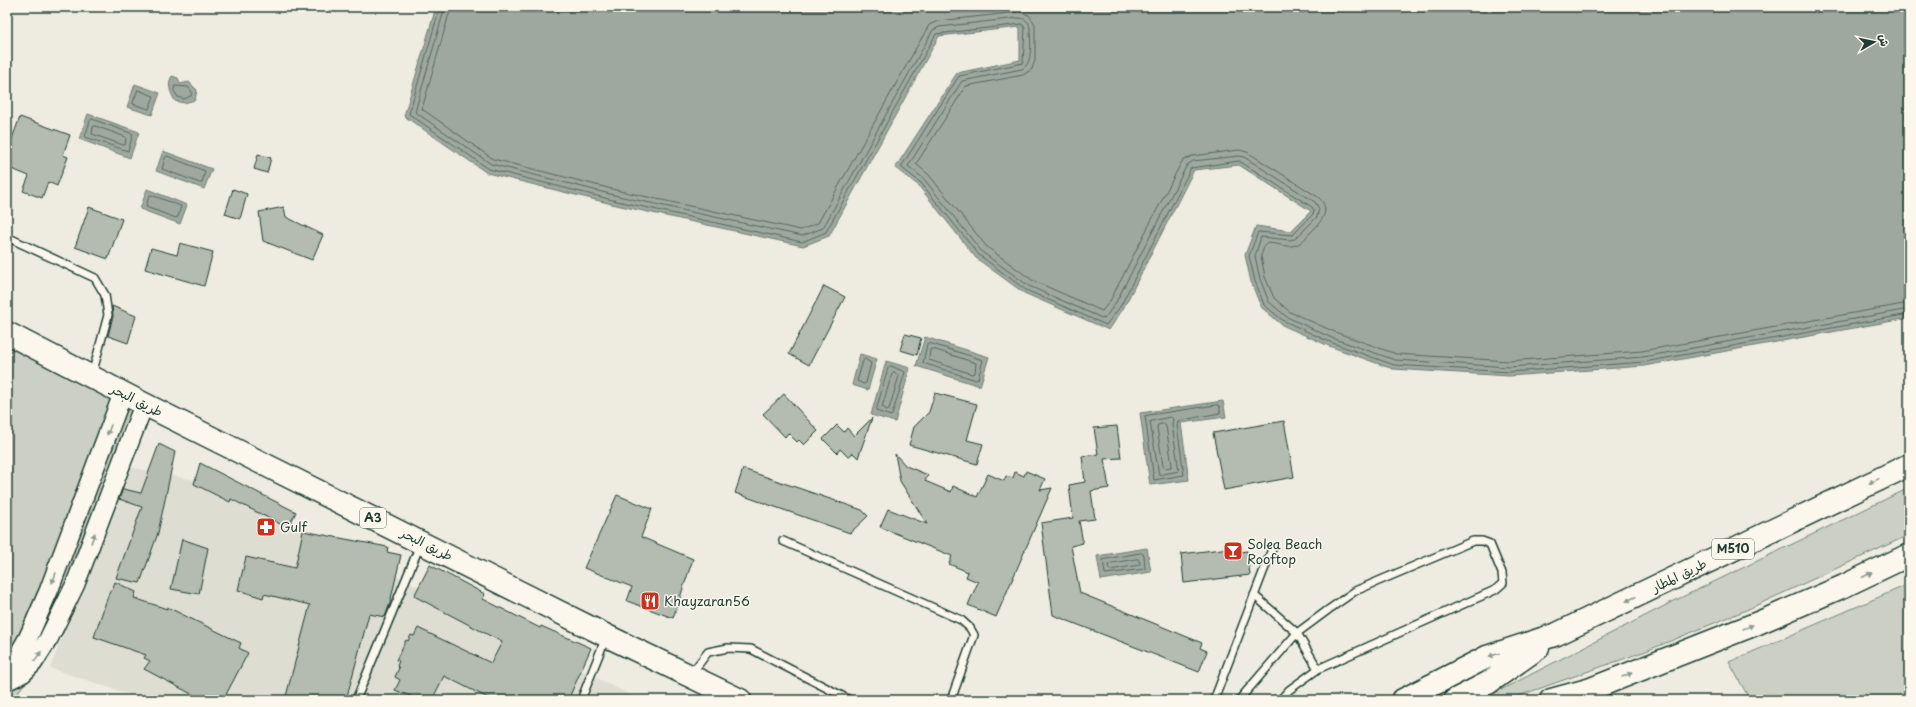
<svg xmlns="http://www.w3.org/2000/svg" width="1916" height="707" font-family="'Playpen Sans','Playpen Sans Arabic',sans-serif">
  <rect width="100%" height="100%" fill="#eeece1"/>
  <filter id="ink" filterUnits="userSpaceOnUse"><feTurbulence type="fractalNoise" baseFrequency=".025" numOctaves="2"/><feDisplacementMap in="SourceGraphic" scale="8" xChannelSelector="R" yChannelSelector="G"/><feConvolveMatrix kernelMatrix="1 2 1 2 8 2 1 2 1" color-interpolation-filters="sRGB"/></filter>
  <g filter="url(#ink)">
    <path fill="#ddddd2" d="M129 467 219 485 640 700H147L50 668Z"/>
    <path fill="#cbcfc4" stroke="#75867c" d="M7 328 150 404 63 633 12 700H7Z
      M1909 488V535L1744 611 1646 651 1507 700H1481L1676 600Z
      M1909 584V700H1750L1729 662Z"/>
    <path fill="#9fa89f" stroke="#6c7d74" d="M436 7H1909V318L1644 366 1509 376 1393 369 1329 346 1282 325 1261 307 1251 282 1245 255 1256 226 1291 231 1311 211 1239 165 1194 170 1123 309 1109 330 1024 293 976 258 918 185 895 168 957 73 1020 60V27L939 36 829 236 803 246 616 205 487 173 404 116Z
      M172 76 178 78 180 84 189 82 197 90 195 100 184 103 175 101C170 92 167 84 172 76Z
      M135 84 160 93 152 115 127 107Z
      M88 114 139 132 130 158 79 139Z
      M163 151 212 169 204 189 156 171Z
      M147 189 187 205 180 224 140 209Z
      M925 337 989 357 980 386 916 366Z
      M860 354 877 359 868 390 852 385Z
      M886 361 910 368 895 422 871 415Z
      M1223 401 1226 417 1181 423 1189 480 1150 485 1140 413Z
      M1147 548 1151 572 1101 580 1097 556Z"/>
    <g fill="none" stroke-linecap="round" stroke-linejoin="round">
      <path stroke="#52685f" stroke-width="1" d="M440 7 409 114 489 169 617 201 802 242 826 232 936 34 1022 24 1025 28 1023 63 959 76 901 167 921 183 979 255 1026 290 1106 325 1120 307 1191 168 1239 161 1312 207 1314 210 1313 214 1293 235 1258 232 1249 256 1255 281 1264 305 1284 321 1330 342 1394 365 1510 372 1644 362 1909 314
        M445 7 415 112 491 164 618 196 802 236 823 228 933 30 939 27 1018 18C1025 18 1029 21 1030 28 1030 39 1034 63 1022 69L962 81 908 166 924 179 982 252 1029 286 1104 319 1115 304 1187 165 1193 161 1239 156 1244 157 1315 202 1319 209 1317 217 1295 239 1290 240 1261 237 1255 256 1260 279 1269 302 1287 317 1332 338 1395 360 1509 367 1643 357 1909 309
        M451 7 422 109 493 159 620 191 801 230 818 223 929 25 938 21 1019 12 1029 15 1035 24V60L1032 69 1023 75 966 86 916 164 929 175 987 247 1032 280 1102 311 1110 301 1182 161 1192 156 1239 150 1247 152 1318 197C1333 210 1320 223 1310 233 1306 237 1302 243 1296 245 1286 249 1275 241 1265 244L1261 256 1265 277 1274 298 1290 312 1335 332 1396 354 1509 361 1642 351 1909 303
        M175 86 188 87 192 92 191 96 184 99 178 97 174 91Z
        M138 90 154 96 149 109 133 104Z
        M92 119 133 134 128 151 85 137 90 121Z
        M95 126 126 137 125 145H123L92 134 93 127Z
        M167 156 205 171 202 183H200L162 169 165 158Z
        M151 195 181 206 178 217 176 218 146 207 149 196Z
        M929 343 983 360 978 379 976 380 923 363 927 344Z
        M933 349 976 363 975 373 972 374 929 360 930 350Z
        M865 359 871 363 866 383 864 384 857 381 863 361Z
        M891 366 905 372 892 415 891 416 876 411 888 368Z
        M894 372 899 376 889 409 887 410 882 407 892 374Z
        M1218 405 1220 407V413L1178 421 1177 425 1184 475 1154 480 1145 416Z
        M1171 417 1173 419 1172 425 1179 471 1159 475 1150 422Z
        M1164 424 1166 426 1172 465 1171 467 1165 468 1163 466 1157 427 1158 425Z
        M1142 553 1144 555 1145 569 1105 574 1103 560Z
        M1138 559 1140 563 1139 565 1110 570 1108 568 1109 564Z"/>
    </g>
    <path fill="#b4bbb0" stroke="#1f3d34" d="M20 117 70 135 63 155 68 157 57 186 48 182 42 198 23 191 29 176 7 167V152Z
      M258 154 271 158 267 173 254 169Z
      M233 189 247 194 240 219 225 214Z
      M89 207 122 219 108 259 75 247Z
      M284 207 286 217 323 235 312 260 263 241 259 212Z
      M180 243 213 252 204 286 145 269 151 248 177 255Z
      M824 286 845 297 809 365 789 354Z
      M112 306 136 316 128 343 108 336 113 316Z
      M905 334 921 338 917 355 900 350Z
      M935 393 977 404 967 440 983 444 977 464 909 445 914 427 929 412Z
      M784 394 818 431 804 445 799 440 797 442 788 433 785 437 763 414Z
      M872 418 858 458 853 453 848 457 840 449 837 453 823 439 837 425 844 432 847 428 854 436Z
      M1284 421 1294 477 1224 490 1213 433Z
      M1117 426 1121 458 1104 459 1109 488 1091 491 1095 519 1079 521 1083 543 1071 546 1080 593 1202 643 1200 648 1207 651 1199 672 1053 615 1041 523 1073 518 1069 485 1085 482 1082 456 1098 454 1094 428Z
      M159 444 175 452 158 533 140 583 116 578 142 507 119 499 123 489 141 493Z
      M895 454 906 466 928 475 925 481 951 492 953 486 977 497 988 474 1004 481 1006 476 1013 478 1015 472 1024 476 1026 471 1045 479 1040 490 1052 488 996 617 968 605 978 582 966 577 968 572 949 564 952 556 880 527 888 509 927 524 900 481Z
      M200 463 296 512 288 528 231 499 230 502 194 484Z
      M743 469 862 510 868 516 850 533 735 493Z
      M617 495 652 509 641 537 693 559 673 618 627 601 632 587 584 568Z
      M303 531 388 547 387 552 401 555 390 603 385 617 369 614 346 700H285L310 605 264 594 263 598 238 590 246 557 295 568Z
      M182 539 208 548 199 594 171 589Z
      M1238 547 1240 552 1247 551 1250 575 1184 583 1181 554Z
      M430 565 485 594 483 599 540 628 541 626 591 648 568 700H492L444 676 432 700H420L395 690 400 680 395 677 399 668 397 666 399 661 396 660 406 640 408 641 411 635 414 636 418 628 491 663 502 642 414 596Z
      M115 582 136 592 134 598 167 609V607L241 643 239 648 248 653 223 700H203L144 669 150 661 144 658 146 655 94 637 110 590H112Z"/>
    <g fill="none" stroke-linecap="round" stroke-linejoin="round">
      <g stroke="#1f3d34" stroke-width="10">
        <path id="service" d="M7 237 95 278 105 295 108 315 92 375
          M783 541 961 620 970 628 974 635 951 700
          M1254 595 1297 633 1318 669
          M691 674 708 652 728 648 751 649 850 700
          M356 700 420 545
          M581 700 606 637
          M1214 700 1272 549
          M1239 700 1297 633 1328 610 1355 591 1473 541H1482L1490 544 1502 573 1503 583 1495 590 1318 669 1289 690 1280 700"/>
      </g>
      <g stroke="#1f3d34" stroke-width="21">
        <path id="tertiary" d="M9 680 13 664 28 638 49 590 123 393
          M7 681 23 673 33 663 49 638 75 585 144 404"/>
      </g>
      <g stroke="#1f3d34" stroke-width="25">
        <path id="trunk" d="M7 333 144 404 607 636 740 700"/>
      </g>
      <g stroke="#1f3d34" stroke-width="25">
        <path id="motorway" d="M1403 700 1487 657 1557 634 1909 465
          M1455 700 1488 683 1538 648
          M1551 700 1591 689 1758 623 1844 586 1909 555"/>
      </g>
      <use href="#service" stroke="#fbf7ec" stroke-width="7"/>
      <use href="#tertiary" stroke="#fbf7ec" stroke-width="18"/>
      <use href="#trunk" stroke="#fbf7ec" stroke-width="22"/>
      <use href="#motorway" stroke="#fbf7ec" stroke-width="22"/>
    </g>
    <defs><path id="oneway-solid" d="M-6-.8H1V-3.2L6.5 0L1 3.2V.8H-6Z"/></defs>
    <g fill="#8d9a90">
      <use href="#oneway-solid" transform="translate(109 430) rotate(111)"/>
      <use href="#oneway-solid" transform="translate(1874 481) rotate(154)"/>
      <use href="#oneway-solid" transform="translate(93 538) rotate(-69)"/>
      <use href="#oneway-solid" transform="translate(1867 575) rotate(-26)"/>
      <use href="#oneway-solid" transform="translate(54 578) rotate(111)"/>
      <use href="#oneway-solid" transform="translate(1631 599) rotate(154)"/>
      <use href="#oneway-solid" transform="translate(1748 627) rotate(-22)"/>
      <use href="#oneway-solid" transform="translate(1494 655) rotate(162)"/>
      <use href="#oneway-solid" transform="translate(38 656) rotate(-54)"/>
      <use href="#oneway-solid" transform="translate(1627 675) rotate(-22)"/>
    </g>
  </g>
  <defs>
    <g id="pharmacy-square" transform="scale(1)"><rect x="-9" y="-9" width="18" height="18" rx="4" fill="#c8321e" stroke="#fbf7ec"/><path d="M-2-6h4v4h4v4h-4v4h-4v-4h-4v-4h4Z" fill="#fff"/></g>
    <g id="bar-square" transform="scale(1)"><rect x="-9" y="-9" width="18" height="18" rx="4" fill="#c8321e" stroke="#fbf7ec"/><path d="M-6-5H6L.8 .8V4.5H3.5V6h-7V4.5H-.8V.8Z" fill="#fff"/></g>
    <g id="restaurant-square" transform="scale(1)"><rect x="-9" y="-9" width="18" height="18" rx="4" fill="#c8321e" stroke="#fbf7ec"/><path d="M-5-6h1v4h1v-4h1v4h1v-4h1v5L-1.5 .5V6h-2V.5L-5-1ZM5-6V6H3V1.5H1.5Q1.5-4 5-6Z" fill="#fff"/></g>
  </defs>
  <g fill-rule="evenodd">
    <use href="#pharmacy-square" x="266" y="527"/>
    <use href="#bar-square" x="1233" y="551"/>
    <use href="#restaurant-square" x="650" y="601"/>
  </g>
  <g text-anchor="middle" stroke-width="3" stroke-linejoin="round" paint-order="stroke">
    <g fill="#fbf7ec" stroke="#61756b" stroke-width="1">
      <rect x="360" y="508" width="26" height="20" rx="3"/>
      <rect x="1712" y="539" width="42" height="20" rx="3"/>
    </g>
    <g font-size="12" font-weight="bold" fill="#1f3d34">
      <text x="373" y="522">A3</text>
      <text x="1733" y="553">M510</text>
    </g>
    <g font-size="13" fill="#1f3d34" stroke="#fbf7ec">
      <text transform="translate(137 400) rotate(27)" y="5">طريق البحر</text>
      <text transform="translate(427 544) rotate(27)" y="5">طريق البحر</text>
      <text transform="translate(1679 575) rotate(-26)" y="5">طريق المطار</text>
    </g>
    <g font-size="13" fill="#1f3d34" stroke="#fbf7ec" text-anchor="start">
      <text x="280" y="532">Gulf</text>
      <text x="1247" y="549">Solea Beach<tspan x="1247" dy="15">Rooftop</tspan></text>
      <text x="664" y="606">Khayzaran56</text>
    </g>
  </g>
  <rect width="1916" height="707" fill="none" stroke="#fbf7ec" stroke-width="24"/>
  <rect x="12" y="12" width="1892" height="683" fill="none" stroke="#1f3d34" stroke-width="1.5" filter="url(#ink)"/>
  <g transform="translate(1874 42) rotate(81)" stroke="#fbf7ec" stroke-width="3" paint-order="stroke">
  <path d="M0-3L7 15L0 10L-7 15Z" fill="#1f3d34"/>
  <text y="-6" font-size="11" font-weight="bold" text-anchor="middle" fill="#1f3d34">ش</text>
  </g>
</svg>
